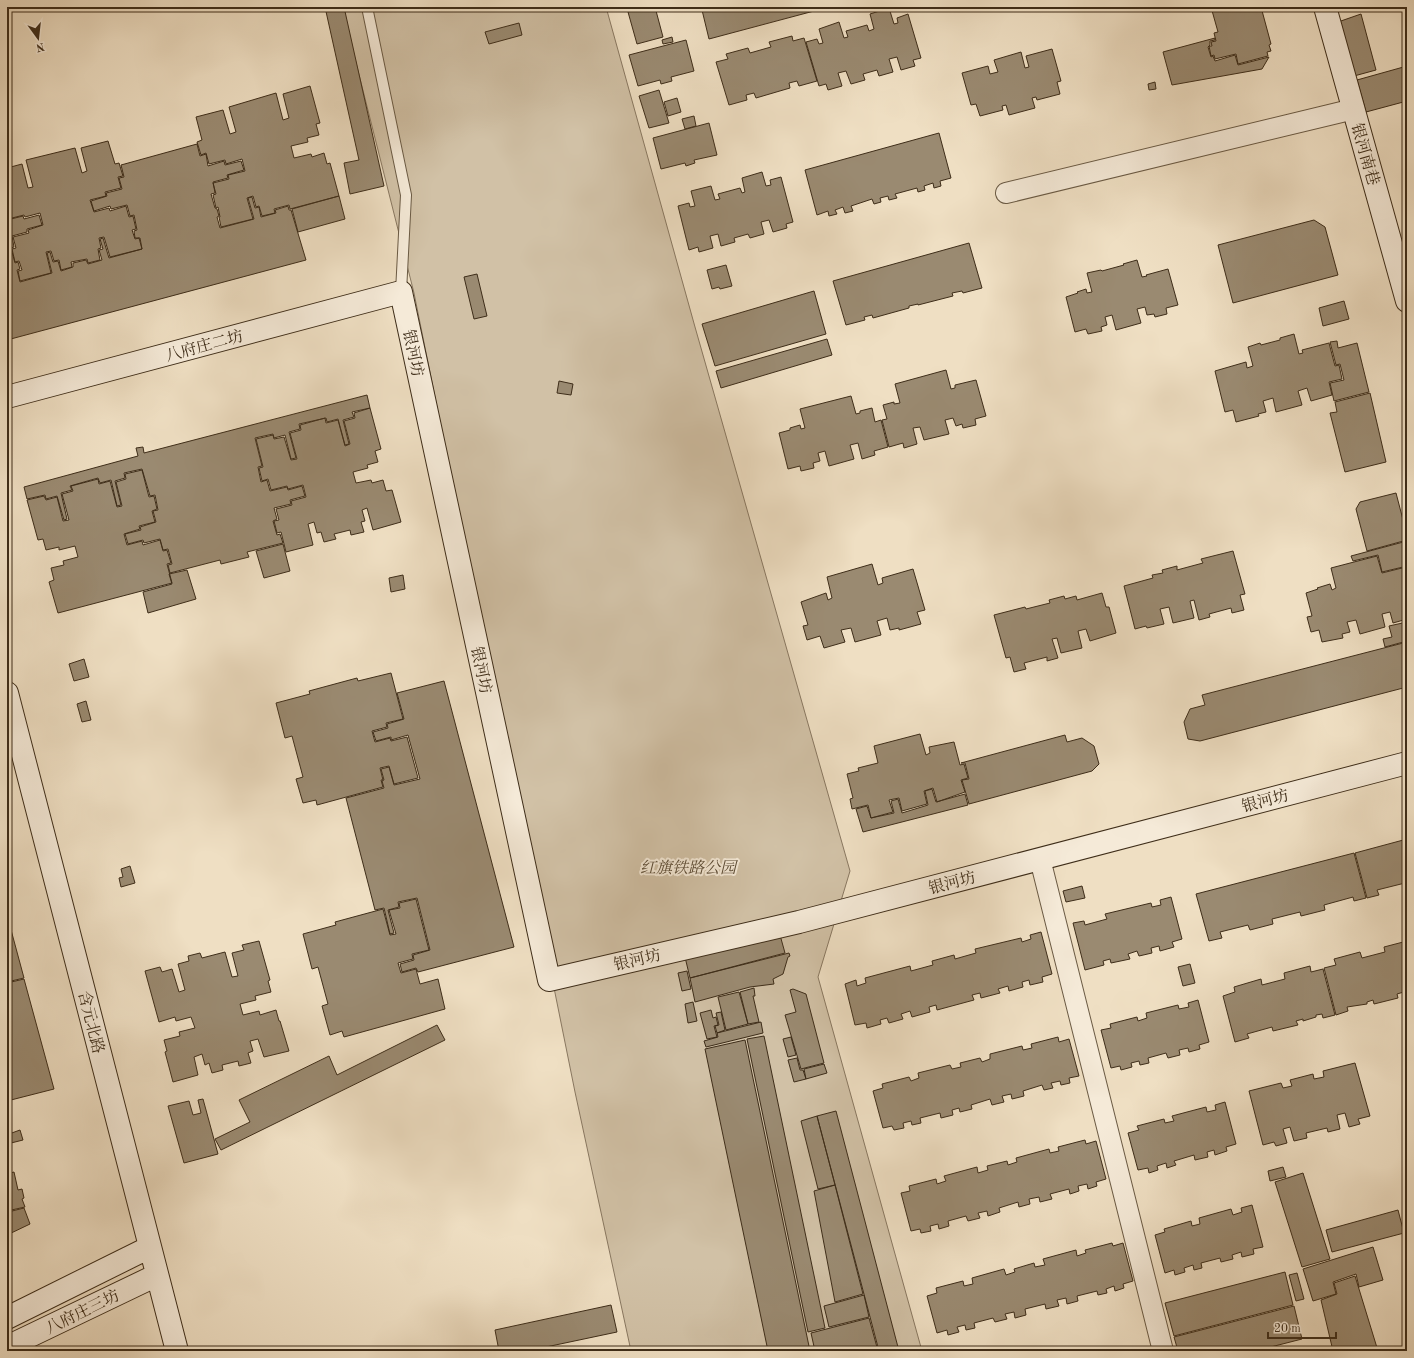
<svg xmlns="http://www.w3.org/2000/svg" width="1414" height="1358" font-family="'Old Standard TT','Noto Serif SC',serif">
  <rect width="100%" height="100%" fill="#efdfc3"/>
  <filter id="stains"><feTurbulence type="fractalNoise" baseFrequency=".005" numOctaves="4"/><feColorMatrix values="0 0 0 0 .2 0 0 0 0 .09 0 0 0 0 .02 0 0 0 .5 -.17"/></filter>
  <radialGradient id="worn" r=".72"><stop offset=".6" stop-color="#630" stop-opacity="0"/><stop offset="1" stop-color="#630" stop-opacity=".3"/></radialGradient>
  <path fill="#d1c1a6" stroke="#887760" d="M342 7H606L695 327 850 871 818 977 922 1351H631L575 1092 414 293Z"/>
  <path fill="#9a8a71" stroke="#3e2d19" d="M325 7H344L384 186 350 194 344 163 359 160Z
    M645 7H655L663 37 637 44 628 12Z
    M715 7H829L709 39 702 10Z
    M1211 7H1261L1271 44 1269 45 1271 51 1267 52 1268 56 1238 64 1236 54 1215 59 1214 55 1211 56 1209 46H1212L1211 42 1216 41 1214 33 1218 32Z
    M889 8 894 24 898 23 897 18 908 14 921 58 913 60 915 66 901 70 897 57 889 59 893 72 879 76 877 70 863 74 865 80 851 84 846 71 838 73 842 86 828 90 826 84 819 86 806 42 817 39 819 44 823 43 819 29 839 22 844 38 848 37 846 31 867 25 869 31 874 29 870 14Z
    M1361 14 1376 70 1354 76 1338 22Z
    M519 23 522 35 489 44 485 32Z
    M792 36 793 41 804 38 817 81 799 86 797 81 789 83 790 88 756 98 754 93 746 95 747 100 729 105 716 62 728 59 726 54 748 48 750 53 771 47 769 42Z
    M672 37 673 42 663 44 662 40Z
    M1215 38V40L1210 41V45L1208 47 1211 57 1213 56 1215 61 1235 55 1238 65 1269 57 1262 69 1172 85 1163 52Z
    M686 40 694 71 671 77 672 81 661 84 660 80 638 86 629 55Z
    M1052 49 1061 81 1057 82 1060 94 1037 100 1036 97 1032 98 1035 108 1009 115 1006 105 1002 106 1003 110 980 116 976 104 971 105 962 73 988 66 990 74 998 72 994 60 1021 52 1025 68 1029 67 1026 56Z
    M1407 66V101L1366 112 1357 80Z
    M1155 82 1156 89 1149 90 1148 84Z
    M310 86 320 123 316 124 319 135 307 138 308 142 291 146 294 158 311 154 312 157 324 153 327 164 330 163 339 196 290 209 289 205 274 209 275 213 262 216 259 206 256 207 253 196 247 198 253 219 221 227 219 217H220L218 207 216 208 213 195 216 194 213 183 229 179 228 175 245 171 242 159 226 164 225 160 209 164 206 153 201 155 197 142 202 140 196 117 223 110 230 134 236 132 229 107 276 93 283 120 289 118 283 94Z
    M659 90 669 123 649 128 639 96Z
    M677 98 681 112 668 116 664 102Z
    M694 116 696 126 685 129 682 119Z
    M709 123 717 155 694 160 695 163 686 166 685 163 661 169 653 138Z
    M939 133 951 178 940 181 941 186 934 188 933 183 924 186 925 190 918 192 917 188 895 194 897 198 889 200 888 196 880 198 881 202 874 204 872 199 851 206 853 211 845 213 843 207 835 210 837 214 829 216 828 211 817 215 805 170Z
    M108 141 115 164 119 163 123 176 118 177 121 188 105 192 106 196 90 200 94 212 109 208 110 211 126 206 129 217 133 216 136 229 132 230 135 239 139 238 142 249 110 257 104 237 99 238 101 248 98 249 100 260 88 263 87 259 71 262 72 267 61 270 59 260 54 261 51 251 46 252 51 273 20 281 18 271 22 270 19 261 15 262 12 249 16 248 13 237 29 233 28 230 43 225 40 213 25 217 24 215 8 219 7 168 22 164 28 188 33 187 26 160 75 148 82 173 87 171 81 148Z
    M197 144 200 156 206 154 208 166 224 161 225 165 241 161 244 170 227 175 228 178 213 182 215 193 211 194 215 208 217 209 219 216 217 217 220 228 254 219 248 198 252 197 255 208 259 207 261 217 276 213 275 210 288 206 289 210H291L306 260 7 340V219V220L23 216 24 219 39 215 42 225 27 229V232L12 236 14 247 11 248 15 263 18 262 20 269 17 270 20 282 52 273 47 253 50 252 53 262 58 261 61 271 73 267V263L86 260 88 264 102 260 99 250 103 249 100 239 103 238 109 258 142 249 140 238H135L134 231 137 230 134 215 130 216 127 205 111 209 110 206 94 211 91 201 107 196 106 193 122 189 119 178 124 177 121 165Z
    M762 172 766 186 771 185 770 180 781 177 793 222 786 224 787 228 773 232 769 220 761 222 764 234 750 238 748 234 734 238 735 242 721 246 718 234 710 236 713 248 699 252 698 247 689 250 678 206 689 203 690 207 695 206 691 191 711 186 715 200 720 199 718 194 740 188 742 193 745 192 742 178Z
    M339 196 345 219 298 232 292 209Z
    M1314 220 1325 227 1338 275 1233 303 1218 245Z
    M969 243 982 288 963 293 962 291 952 293 953 296 918 305V304L909 306V308L873 318 872 315 864 317 865 320 846 325 833 281Z
    M1137 260 1142 277 1147 276 1146 275 1168 269 1178 305 1166 308 1167 314 1155 317 1154 314 1147 315 1145 307 1137 309 1141 323 1116 330 1112 315 1105 317 1107 325 1101 327 1102 331 1088 334 1086 329 1075 332 1066 297 1078 293 1077 292 1086 289 1087 293 1092 292 1087 273 1101 270 1102 271 1124 265 1123 264Z
    M726 265 732 286 720 289 719 287 712 289 707 270Z
    M477 274 487 316 474 319 464 277Z
    M814 291 826 334 715 366 702 324Z
    M1344 301 1349 319 1323 326 1319 308Z
    M1294 334 1299 354 1303 353 1302 350 1329 343 1335 366 1339 365 1342 379 1329 382 1332 395 1311 401 1307 388 1298 391 1302 405 1276 412 1273 398 1263 401 1266 412 1258 414 1259 416 1236 422 1233 410 1225 412 1215 371 1246 362 1247 368 1253 366 1248 347 1260 343 1261 345 1280 340V338Z
    M827 339 832 355 721 388 716 371Z
    M1337 341 1338 348 1357 343 1369 392 1334 401 1330 383 1344 380 1340 364 1336 365 1330 342Z
    M946 370 951 389 955 388V385L976 380 986 416 975 419 976 425 963 428 962 424 956 426 953 418 945 420 949 434 924 440 920 427 913 428 917 444 904 448 903 443 889 447 882 420 887 419 883 405 894 402V404L900 403 895 384Z
    M559 381 573 384 571 395 557 393Z
    M1370 393 1386 462 1345 472 1330 413 1337 412 1335 402Z
    M367 395 370 408 352 412 354 417 343 420 349 444 345 445 338 419 327 422 326 418 299 424 300 429 289 432 296 458 291 459 285 435 274 438 273 434 255 438 262 466 258 467 261 482 267 480 270 491 287 487 288 490 302 486 305 496 290 500 291 504 274 508 277 519 273 521 277 535 280 534 283 543 247 552 249 557 221 564 220 560 170 573 168 565 172 564 168 549 163 550 160 539 144 543 143 540 128 544 125 534 141 530 140 527 156 522 153 511 158 510 155 495 150 496 142 469 124 473 125 478 115 481 121 505 117 506 111 480 100 483 98 478 70 486 72 490 61 493 67 519 64 520 57 496 46 499 45 495 27 499 24 487 138 456 136 448 143 447 144 453Z
    M851 396 856 414 860 413V411L872 408 875 422 881 420 888 447 874 451 875 455 862 459 858 443 850 445 854 459 829 466 825 451 818 453 820 461 813 463 814 468 801 471 800 466 788 469 779 433 790 430V428L800 425 801 429 805 428 800 409Z
    M370 408 381 449 375 451 378 462 367 465 368 468 353 472 356 483 371 480 372 483 383 480 386 491 392 490 401 522 373 530 367 508 362 510 365 521 361 522 364 532 351 535 350 530 334 534 336 539 324 542 321 532 317 533 314 522 308 524 313 545 286 552 281 532 277 533 274 521 279 520 276 509 292 505 291 501 306 497 303 485 288 489 287 486 271 490 268 479 262 481 259 468 263 467 256 439 273 435 274 439 284 437 291 460 297 459 290 433 301 430 300 425 325 418 326 423 338 420 345 446 350 444 344 421 355 418 354 413Z
    M142 470 149 497 154 496 157 509 152 511 155 522 139 526 140 529 124 534 127 545 142 541 143 545 160 540 163 551 167 550 171 563 167 564 172 583 58 613 49 582 54 580 51 568 64 565 63 561 78 557 75 546 59 550V547L46 550 43 539 38 540 27 500 44 496 46 500 57 497 63 521 69 520 62 494 73 491 71 486 98 479 99 484 110 481 117 507 122 506 116 482 126 479 125 474Z
    M1396 493 1407 535V540L1367 551 1356 509 1360 502Z
    M1407 541V568L1404 569 1403 567 1382 572 1378 555 1353 561 1351 556Z
    M283 544 290 571 264 578 256 551Z
    M1233 551 1245 594 1240 595 1244 610 1232 613 1231 608 1209 614 1210 617 1199 620 1194 600 1190 601 1194 618 1173 623 1169 607 1160 609 1164 624 1147 628 1146 626 1135 629 1124 586 1153 578 1152 575 1163 573 1162 570 1177 566V570L1203 563 1201 559Z
    M1377 556 1382 573 1402 568 1403 570 1407 569V619L1393 623 1390 612 1382 614 1385 627 1360 634 1356 620 1347 622 1350 632 1342 634 1343 638 1322 642 1319 630 1311 632 1307 617 1312 616 1306 593 1318 589 1317 588 1330 584 1332 590 1336 588 1331 568Z
    M872 564 878 585 883 583 882 578 913 569 925 610 917 612 921 624 899 630V628L890 630 887 618 877 621 881 635 855 642 851 628 841 630 845 642 824 648 820 636 807 640 803 626 808 625 801 602 826 593 828 600 832 598 827 577Z
    M187 570 196 599 148 613 143 592 172 584 169 574Z
    M403 575 405 589 391 592 389 578Z
    M1102 593 1106 607H1109L1116 633 1090 641 1086 629 1078 631 1082 648 1061 653 1057 638 1052 639 1058 658 1047 661V657L1024 663 1026 669 1014 672 1010 657 1006 658 994 615 1025 607 1026 609 1050 603 1049 600 1064 596 1065 599 1076 596 1077 600Z
    M1407 622V641L1385 647 1383 639 1392 637 1389 626Z
    M1407 642V687L1200 741 1188 739 1184 722 1190 709 1205 705 1202 695Z
    M84 659 89 677 74 681 69 664Z
    M391 673 403 719 386 723 387 727 372 731 375 742 390 738 391 741 407 737 418 778 394 784 389 766 380 768 383 780H381L383 787 317 805 316 800 303 803 296 779 303 777 292 736 285 738 276 703 310 694 309 691 357 678 358 681Z
    M444 681 514 947 418 972 416 968 402 972 400 964 414 960 413 955 430 950 417 898 398 902 399 907 388 910 394 933 390 934 384 908 375 910 346 798 384 788 382 781 384 780 381 769 389 767 394 785 420 779 408 735 391 740V737L376 741 373 732 388 728 387 724 404 719 397 693Z
    M86 701 91 720 82 722 77 704Z
    M920 734 926 755 930 753 929 747 954 742 960 765 964 764 968 778 961 780 965 792 937 802 933 788 924 791 927 804 902 811 899 798 889 800 893 812 871 818 868 805 852 809 850 799 853 798 847 774 859 771 858 768 878 763 874 746Z
    M1065 735 1067 742 1082 738 1094 746 1099 764 1092 771 969 804 962 780 969 779 965 763H961Z
    M932 789 936 802 965 794 968 805 863 832 856 809 867 806 871 818 894 813 891 801 898 799 902 813 928 805 925 791Z
    M1407 839V887L1405 883 1377 890 1379 895 1367 898 1355 853Z
    M1354 853 1366 898 1354 901 1353 897 1324 905 1325 910 1301 916 1300 912 1272 919 1273 924 1250 930 1248 925 1220 932 1222 938 1209 941 1196 894Z
    M130 866 135 883 121 887 119 878 123 877 121 869Z
    M1082 886 1085 898 1066 902 1063 891Z
    M1171 897 1182 939 1172 942 1174 947 1160 951 1159 946 1151 948 1152 953 1139 956 1137 951 1128 954 1130 959 1111 963 1110 959 1103 961 1104 965 1085 970 1073 923 1084 921 1085 925 1107 919 1105 914 1151 903 1152 907 1161 905 1160 900Z
    M416 899 429 950 412 954 413 959 398 963 401 973 416 969 420 984 438 979 445 1009 344 1037 342 1031 330 1035 322 1006 328 1004 318 967 312 969 303 934 336 925 335 922 383 909 390 935 396 934 389 910 400 908 399 903Z
    M7 915 24 978 7 982Z
    M1041 932 1052 974 1042 977 1043 982 1030 985 1029 980 1022 982 1023 987 1009 991 1008 986 998 989 1000 993 981 998 980 993 972 995 974 1000 937 1010 936 1005 929 1007 930 1012 912 1017 910 1011 901 1014 903 1019 889 1023 887 1018 880 1020 881 1024 867 1028 866 1023 855 1025 845 984 856 980 857 986 866 983 865 978 910 966 911 971 933 965 932 961 954 955 955 959 976 953 975 949 1021 938 1022 942 1031 939 1030 935Z
    M780 935 785 953 690 978 685 957Z
    M259 941 270 980 268 981 271 992 255 996 256 1000 240 1004 243 1015 259 1011 260 1015 276 1010 279 1021H280L289 1051 264 1057 258 1039 250 1041 253 1051 248 1053 251 1063 239 1066 238 1061 222 1065 223 1070 212 1073 209 1063 205 1065 202 1054 194 1057 198 1075 173 1082 165 1052 167 1051 164 1040 180 1036 179 1032 195 1028 191 1017 176 1021 175 1017 159 1022 145 971 160 967 162 972 172 969 179 992 185 990 178 964 189 961 188 956 200 953 202 958 225 952 232 977 238 976 232 953 244 950 242 945Z
    M1407 941V991L1397 994 1398 998 1374 1004 1373 1000 1367 1002V1004L1347 1007 1348 1011 1336 1015 1324 968 1336 965 1334 959 1360 952 1362 958 1385 952 1384 947Z
    M789 953 790 956 788 957 783 974 773 979 774 984 750 987 695 1002 690 978Z
    M1190 964 1195 983 1183 986 1178 967Z
    M1310 966 1311 972 1323 969 1335 1015 1323 1018 1322 1014 1316 1015V1017L1303 1021V1019L1296 1021 1298 1025 1273 1031 1272 1027 1247 1034 1249 1038 1235 1042 1223 996 1235 992 1234 987 1261 979 1262 985 1285 979 1284 973Z
    M687 971 691 989 682 991 678 973Z
    M24 979 54 1089 7 1101V983Z
    M754 988 755 996H753L759 1022 748 1024 740 992Z
    M793 989 806 994 824 1063 801 1069 785 1015 796 1012 790 990Z
    M739 992 748 1024 726 1030 718 997Z
    M1198 1000 1209 1042 1199 1045 1200 1049 1189 1052 1188 1048 1179 1050 1180 1055 1168 1058 1166 1053 1148 1058 1149 1063 1140 1065 1139 1061 1131 1063 1132 1067 1121 1070 1120 1066 1111 1068 1101 1030 1111 1028 1110 1024 1137 1017 1138 1021 1147 1018 1146 1013 1178 1005 1179 1009 1189 1007 1188 1003Z
    M693 1002 697 1021 688 1023 685 1004Z
    M711 1010 713 1018 716 1017 718 1025 714 1026 717 1037 707 1039 700 1013Z
    M721 1012 725 1030 717 1033 715 1026 719 1025 716 1013Z
    M761 1022 763 1033 706 1047 704 1041 718 1037 717 1033Z
    M437 1025 445 1040 221 1150 215 1139 250 1122 239 1100 329 1056 337 1075Z
    M764 1036 825 1328 808 1332 747 1039Z
    M791 1037 796 1055 788 1057 783 1039Z
    M1058 1037 1059 1042 1069 1039 1079 1076 1069 1078 1070 1083 1061 1085 1060 1081 1051 1083 1053 1088 1044 1090 1042 1085 1023 1091 1024 1096 1012 1099 1011 1094 1002 1096 1004 1102 992 1105 990 1099 971 1105 972 1109 960 1112 959 1108 952 1110 953 1115 941 1118 940 1113 920 1118 921 1123 912 1125 911 1121 903 1123 904 1128 894 1130 892 1126 883 1128 873 1091 883 1088 882 1084 909 1077 911 1081 919 1078 918 1073 950 1065 952 1069 961 1067 960 1063 980 1058 982 1062 990 1059V1054L1022 1046 1023 1050 1032 1048 1031 1044Z
    M745 1040 810 1351H768L705 1049Z
    M797 1058 800 1070H803L806 1079 794 1082 788 1060Z
    M1355 1063 1370 1116 1358 1119 1360 1124 1349 1127 1345 1113 1337 1115 1340 1129 1328 1132 1327 1128 1306 1133 1307 1138 1294 1141 1290 1127 1283 1129 1287 1143 1276 1146 1274 1142 1263 1145 1249 1091 1281 1083 1283 1088 1292 1086 1290 1080 1313 1074 1314 1079 1324 1077 1323 1071Z
    M824 1064 827 1073 806 1079 804 1069Z
    M203 1099 218 1154 184 1163 168 1106 189 1101 193 1115 201 1113 198 1100Z
    M1225 1102 1236 1144 1226 1147 1227 1151 1215 1155 1214 1150 1207 1152 1208 1157 1195 1160 1194 1155 1174 1161 1176 1165 1167 1168 1166 1163 1157 1166 1158 1170 1149 1173 1148 1168 1138 1170 1128 1133 1139 1130 1137 1126 1164 1119 1165 1123 1174 1121 1172 1116 1206 1107 1207 1112 1216 1110 1215 1105Z
    M836 1111 899 1351H879L817 1116Z
    M817 1116 835 1185 818 1189 801 1121Z
    M20 1130 23 1140 11 1143 9 1134Z
    M1085 1140 1086 1144 1096 1141 1106 1179 1096 1182 1097 1186 1088 1189 1087 1184 1078 1186 1079 1191 1070 1194 1069 1189 1050 1194 1052 1199 1040 1202 1039 1197 1029 1199 1030 1204 1019 1207 1018 1202 999 1208 1000 1212 988 1216 987 1211 978 1213 980 1218 968 1221 966 1216 948 1221 949 1226 939 1229 938 1224 930 1226 931 1231 921 1233 920 1229 911 1231 901 1193 910 1191 909 1186 936 1179 937 1184 946 1181 944 1176 977 1167 978 1173 988 1170 987 1166 1007 1161 1008 1165 1017 1162 1016 1158 1049 1149 1050 1153 1059 1151 1058 1147Z
    M1283 1167 1286 1177 1270 1181 1268 1171Z
    M14 1172 18 1190 22 1189 24 1198 22 1199 25 1207 7 1211 8 1215H7V1174Z
    M1303 1173 1330 1259 1302 1267 1275 1182Z
    M835 1185 863 1294 835 1302 814 1191Z
    M1252 1205 1263 1247 1253 1249 1254 1254 1242 1257 1241 1252 1232 1255 1233 1259 1221 1262 1220 1258 1201 1263 1202 1268 1194 1270 1193 1265 1184 1268 1185 1272 1175 1275 1174 1270 1165 1273 1155 1235 1165 1232 1164 1229 1191 1221 1192 1226 1200 1224 1199 1218 1231 1209 1233 1215 1242 1212 1241 1208Z
    M24 1208 30 1224 7 1235V1216H9L8 1212Z
    M1398 1210 1404 1233 1332 1252 1326 1230Z
    M1112 1243 1113 1246 1123 1243 1133 1281 1123 1284 1124 1288 1115 1291 1114 1286 1106 1289 1107 1293 1098 1295 1097 1291 1077 1296 1078 1301 1067 1304 1066 1298 1057 1300 1059 1306 1046 1309 1045 1304 1025 1309 1026 1315 1015 1318 1014 1312 1005 1314 1007 1319 995 1322 993 1318 974 1323 975 1328 966 1330 965 1325 957 1327 959 1332 948 1335 947 1330 937 1333 927 1296 937 1293 936 1288 963 1281 964 1286 973 1284 972 1278 1004 1269 1006 1275 1015 1272 1014 1269 1034 1263 1035 1267 1045 1265 1043 1259 1076 1250 1077 1256 1086 1253 1085 1250Z
    M1373 1247 1383 1280 1359 1287 1356 1274 1333 1282 1336 1294 1313 1301 1303 1269Z
    M1285 1272 1293 1305 1174 1336 1165 1303Z
    M1297 1273 1304 1299 1296 1301 1289 1275Z
    M1355 1276 1378 1351H1333L1321 1300 1337 1294 1334 1283Z
    M864 1295 869 1317 829 1327 824 1306Z
    M611 1305 617 1332 527 1351H499L495 1330Z
    M1294 1306 1302 1339 1255 1351H1178L1174 1337Z
    M869 1318 878 1351H815L811 1333Z"/>
  <g fill="none" stroke-linecap="round" stroke-linejoin="round">
    <g stroke="#6a5a44" stroke-width="12">
      <path id="lane" d="M367 7 406 195 401 292"/>
    </g>
    <g stroke="#6a5a44" stroke-width="22">
      <path id="street" d="M1006 193 1354 109
        M1040 859 1163 1351"/>
    </g>
    <g stroke="#3e2d19" stroke-width="24">
      <path id="secondary" d="M1325 7 1407 301
        M7 397 401 292 549 980 799 922 1407 763
        M7 693 177 1351
        M7 1318 150 1247
        M7 1347 157 1275"/>
    </g>
    <use href="#lane" stroke="#f5ead8" stroke-width="10"/>
    <use href="#street" stroke="#f5ead8" stroke-width="20"/>
    <use href="#secondary" stroke="#f5ead8" stroke-width="22"/>
  </g>
  <g text-anchor="middle" stroke-width="4" stroke-linejoin="round" paint-order="stroke">
    <g font-size="16" fill="#3e2d19" stroke="#f5ead8">
      <text transform="translate(1366 154) rotate(74)" y="6">银河南巷</text>
      <text transform="translate(204 345) rotate(-15)" y="6">八府庄二坊</text>
      <text transform="translate(414 353) rotate(78)" y="6">银河坊</text>
      <text transform="translate(482 670) rotate(78)" y="6">银河坊</text>
      <text transform="translate(1265 800) rotate(-15)" y="6">银河坊</text>
      <text transform="translate(952 882) rotate(-15)" y="6">银河坊</text>
      <text transform="translate(637 959) rotate(-13)" y="6">银河坊</text>
      <text transform="translate(92 1022) rotate(76)" y="6">含元北路</text>
      <text transform="translate(82 1311) rotate(-26)" y="6">八府庄三坊</text>
    </g>
    <g font-size="16" font-style="italic" fill="#5b4b35" stroke="#f5ead8">
      <text x="688" y="873">红旗铁路公园</text>
    </g>
  </g>
  <rect width="1414" height="1358" fill="none" stroke="#efdfc3" stroke-width="24"/>
  <rect x="8" y="8" width="1398" height="1342" fill="none" stroke="#3e2d19" stroke-width="2"/>
  <rect x="12" y="12" width="1390" height="1334" fill="none" stroke="#3e2d19"/>
  <g transform="translate(38 38) rotate(165)" stroke="#f5ead8" stroke-width="3" paint-order="stroke">
  <path d="M0-3L7 15L0 10L-7 15Z" fill="#3e2d19"/>
  <text y="-6" font-size="11" font-weight="bold" text-anchor="middle" fill="#3e2d19">N</text>
  </g>
  <path d="M1268 1332v6h68v-6" fill="none" stroke="#3e2d19" stroke-width="2"/>
  <text x="1274" y="1332" font-size="12" fill="#3e2d19" stroke="#f5ead8" stroke-width="3" paint-order="stroke">20 m</text>
  <rect width="100%" height="100%" filter="url(#stains)"/>
  <rect width="100%" height="100%" fill="url(#worn)"/>
</svg>
